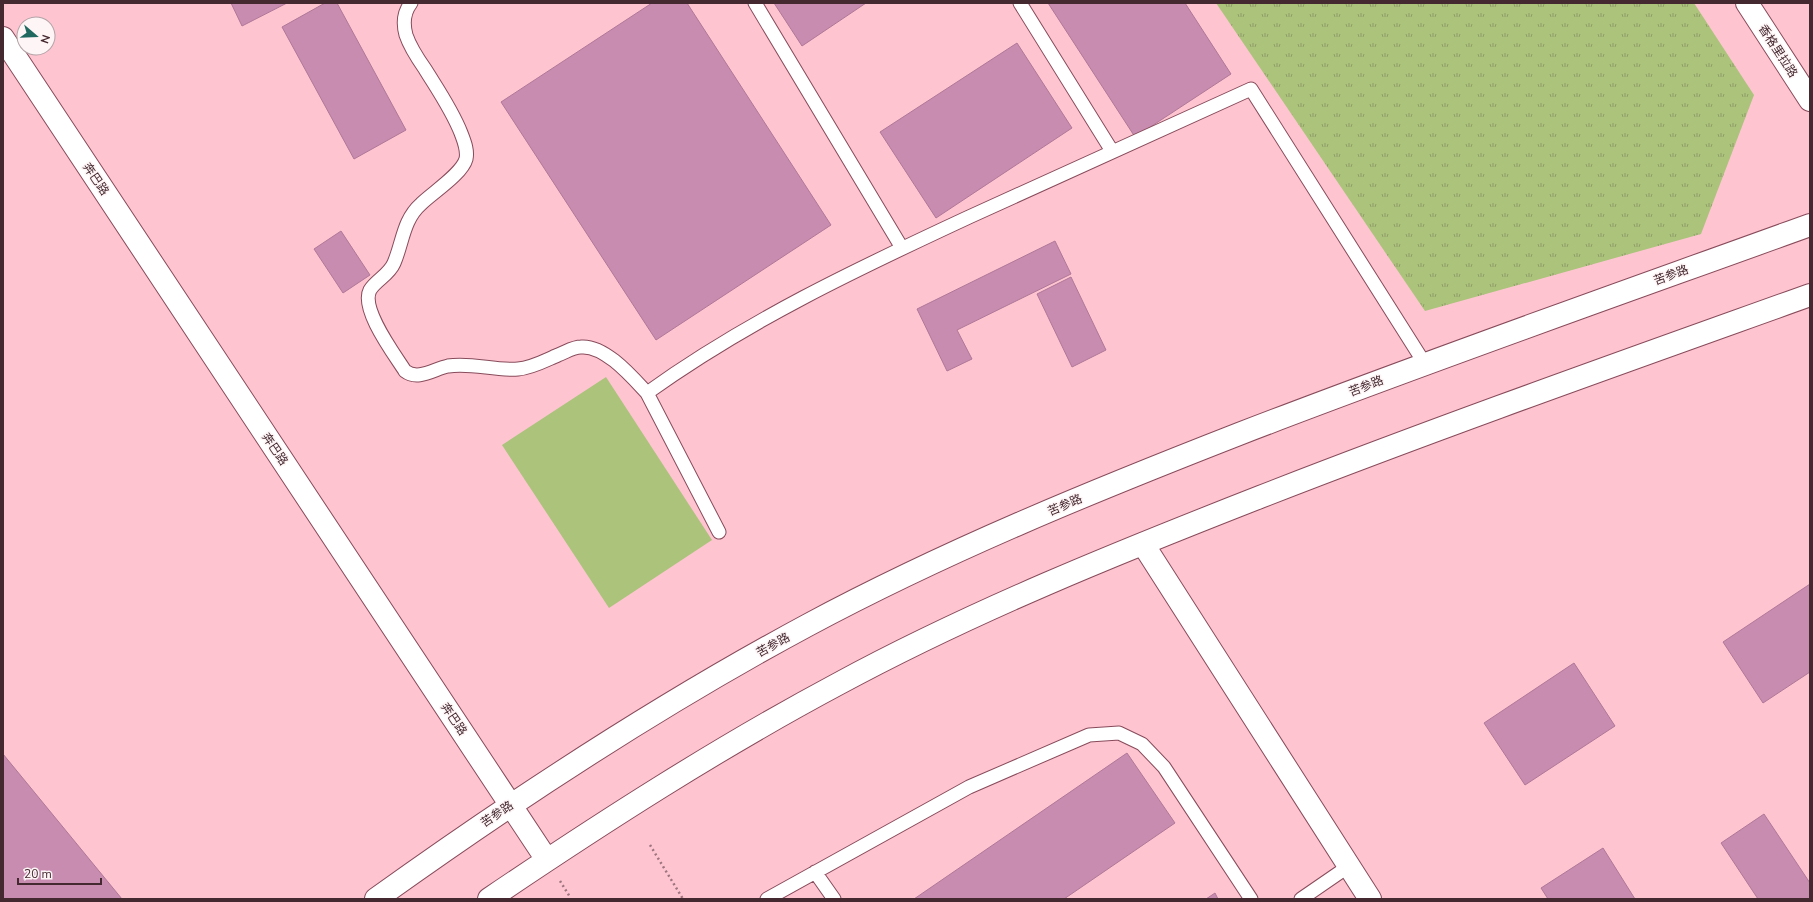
<svg xmlns="http://www.w3.org/2000/svg" width="1813" height="902" font-family="'Nunito Sans','Noto Sans SC',sans-serif">
  <defs>
    <pattern id="grass-tufts" width="24" height="20" patternUnits="userSpaceOnUse"><rect width="24" height="20" fill="#acc37c"/><path d="M3 7l-1-3M5 7V3M7 7l1-3M15 17l-1-3M17 17v-4M19 17l1-3" fill="none" stroke="#8e9e66"/></pattern>
  </defs>
  <rect width="100%" height="100%" fill="#fec5d1"/>
  <path fill="url(#grass-tufts)" d="M1216 3H1694L1754 95 1701 234 1425 311Z"/>
  <path fill="#acc37c" d="M606 377 712 540 609 608 502 445Z"/>
  <path fill="#c78caf" stroke="#b07798" d="M231 3H287L242 26Z
    M325 3H337L406 130 354 159 282 27Z
    M652 3H687L831 225 656 340 501 102Z
    M774 3H866L802 46Z
    M1048 3H1185L1231 74 1135 137Z
    M1017 43 1072 128 936 218 880 132Z
    M341 231 370 275 343 293 314 249Z
    M1055 241 1071 274 957 330 972 359 947 371 917 309Z
    M1071 277 1106 350 1072 367 1037 294Z
    M1810 584V672L1763 703 1723 642Z
    M1574 663 1615 726 1525 785 1484 723Z
    M1127 753 1175 823 1064 899H914Z
    M3 754 122 899H3Z
    M1764 814 1810 883V899H1758L1721 843Z
    M1603 848 1635 899H1548L1541 888Z
    M1215 893 1218 899H1206Z"/>
  <g fill="none" stroke-linecap="round" stroke-linejoin="round">
    <g stroke="#884b5b" stroke-width="15">
      <path id="service" d="M411 3C404 12 403 24 406 35 410 47 418 59 425 69 438 90 452 110 461 133 464 141 468 150 466 159 462 174 432 193 421 204 403 220 403 242 394 263 389 275 376 280 370 290 360 309 395 355 405 371 418 381 434 369 448 366 471 362 495 371 518 369 532 368 546 360 558 355 566 352 573 347 581 347 605 345 632 377 647 393 747 321 857 269 969 217 1063 174 1157 131 1251 89L1425 364
        M755 3 902 248
        M1020 3 1112 151
        M647 393 719 532
        M815 872 834 899
        M767 899 969 787 1089 735 1119 733 1142 744 1164 767 1251 899
        M1301 899 1349 866"/>
    </g>
    <g stroke="#884b5b" stroke-width="24">
      <path id="minor" d="M1143 544 1370 899"/>
    </g>
    <g stroke="#884b5b" stroke-width="24">
      <path id="tertiary" d="M3 38 547 860
        M376 899C514 800 657 706 808 625 946 551 1093 491 1239 434 1428 361 1619 294 1810 225
        M489 899C603 822 718 748 838 684 973 611 1117 553 1260 497 1442 426 1626 361 1810 295"/>
    </g>
    <g stroke="#884b5b" stroke-width="24">
      <path id="secondary" d="M1747 3 1810 100"/>
    </g>
    <path stroke="#9e747e" stroke-width="2.5" stroke-dasharray="2 3" stroke-linecap="butt" d="M650 845 683 899
      M560 881 570 897"/>
    <use href="#service" stroke="#fff" stroke-width="13"/>
    <use href="#minor" stroke="#fff" stroke-width="22"/>
    <use href="#tertiary" stroke="#fff" stroke-width="22"/>
    <use href="#secondary" stroke="#fff" stroke-width="22"/>
  </g>
  <g text-anchor="middle" stroke-width="3" stroke-linejoin="round" paint-order="stroke">
    <g font-size="12" fill="#452930" stroke="#fdf5f6">
      <text transform="translate(1778 51) rotate(57)" y="4">香格里拉路</text>
      <text transform="translate(96 179) rotate(56)" y="4">奔巴路</text>
      <text transform="translate(1671 275) rotate(-20)" y="4">苦参路</text>
      <text transform="translate(1366 386) rotate(-21)" y="4">苦参路</text>
      <text transform="translate(275 449) rotate(56)" y="4">奔巴路</text>
      <text transform="translate(1065 505) rotate(-23)" y="4">苦参路</text>
      <text transform="translate(773 645) rotate(-29)" y="4">苦参路</text>
      <text transform="translate(454 719) rotate(56)" y="4">奔巴路</text>
      <text transform="translate(497 814) rotate(-34)" y="4">苦参路</text>
    </g>
  </g>
  <rect width="1813" height="902" fill="none" stroke="#452930" stroke-width="8"/>
  <g transform="translate(36 36) rotate(109)"><circle r="19" fill="#fdf5f6" stroke="#b3a3a7"/>
  <path d="M0-3L7 15L0 10L-7 15Z" fill="#206960"/>
  <text y="-6" font-size="11" font-weight="bold" text-anchor="middle" fill="#452930">N</text>
  </g>
  <path d="M18 878v6h83v-6" fill="none" stroke="#452930" stroke-width="2"/>
  <text x="24" y="878" font-size="12" fill="#452930" stroke="#fdf5f6" stroke-width="3" paint-order="stroke">20 m</text>
</svg>
